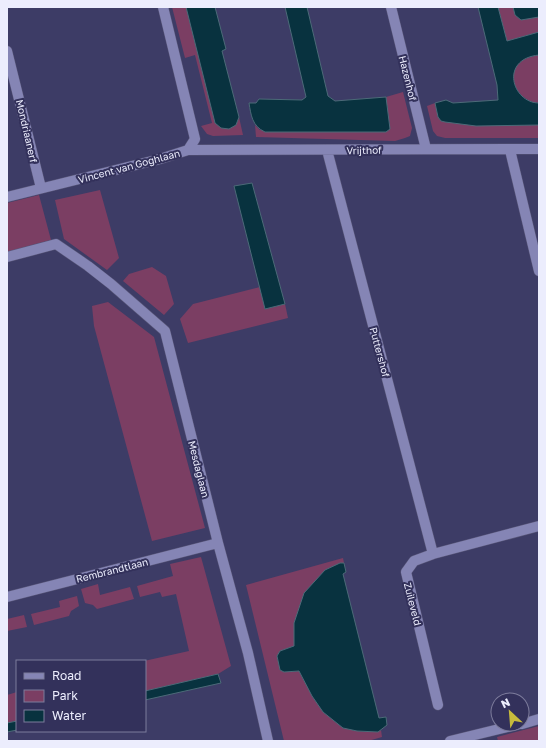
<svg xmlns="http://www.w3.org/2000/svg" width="546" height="748" font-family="'Golos Text',sans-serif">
  <rect width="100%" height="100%" fill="#3d3c66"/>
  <path fill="#7b3e63" d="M172 7H186L215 123 236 125 239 117 243 135 213 136 207 134 201 126 212 123 195 55 185 58Z
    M498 7H513L515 15 521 20 539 17V32L507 41Z
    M538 55H539V103C522 103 504 79 518 64 523 58 531 57 538 55Z
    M403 92 412 128 410 136 405 138 395 141 256 137 255 125 260 130 390 128 386 97Z
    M435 103 438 117 539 125V138H445L437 136 433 131 427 106Z
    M100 190 119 258 107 270 64 239 55 200Z
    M39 195 51 240 7 252V203Z
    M152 267 166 276 174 304 164 315 123 281 129 274Z
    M260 287 265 309 285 304 288 318 188 343 180 319 193 304Z
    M108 302 154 337 205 528 152 541 94 326 92 306Z
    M201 557 231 666 218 674 145 691V661H144L189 651 176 594 162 597 160 592 140 597 137 586 173 576 170 564Z
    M343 558 344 563H340L299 610 294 623V646L280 651 277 656 280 670 284 672 299 671 312 696 323 712 343 728 357 731 378 732 381 730 382 737 368 741H284L246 585Z
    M98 584 100 595 130 587 134 599 97 609 93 605 85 603 81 589Z
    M77 596 79 606 71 611 69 616 34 625 31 614 60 607 59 601Z
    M24 615 27 627 7 631V619Z
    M17 692V721L7 723V695Z
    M539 726V741H498L497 737Z"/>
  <path fill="#08323f" stroke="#4c6a78" d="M186 7H215L226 49 222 51 239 117 236 125 229 129 221 128 215 123Z
    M285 7H307L328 96 335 101 386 97 390 129 386 132H265C252 126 251 115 249 103H256L259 99 302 100 306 97Z
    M478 7H498L507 41 539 32V55C499 59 512 103 539 103V125L476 126 445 122 441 121 438 117 435 103 446 100 453 103 498 100 497 85Z
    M513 7H539V17L521 20 515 15Z
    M252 183 285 304 265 309 234 186Z
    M340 563H344L346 572 343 574 379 718 386 717 387 725 378 732 357 731 343 728 323 712 312 696 299 671 284 672 280 670 277 656 280 651 294 646V623L304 593 325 570Z
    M218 674 221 683 145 700V691Z
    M17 721V730L7 732V723Z"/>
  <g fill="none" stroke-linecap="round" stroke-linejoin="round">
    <g stroke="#595779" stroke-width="11">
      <path id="minor" d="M391 7 426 149
        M7 51 41 188
        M188 150 539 149
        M327 150 433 554
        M510 150 539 271
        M7 197 160 159 188 150 195 139 163 7
        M7 257 56 244 88 266 111 284 165 331 218 543 248 653 268 741
        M7 597 218 543
        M438 705 406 572 414 561 433 554 539 526
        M522 724 539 719
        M450 741 520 724"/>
    </g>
    <use href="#minor" stroke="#8585b5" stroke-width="10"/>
  </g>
  <g text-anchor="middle" stroke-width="4" stroke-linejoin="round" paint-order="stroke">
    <g font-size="10" fill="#ecedfd" stroke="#33315b">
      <text transform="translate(408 78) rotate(76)" y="4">Hazenhof</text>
      <text transform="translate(27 131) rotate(77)" y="4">Mondriaanerf</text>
      <text transform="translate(364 150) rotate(-1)" y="4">Vrijthof</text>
      <text transform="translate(129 166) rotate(-15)" y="4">Vincent van Goghlaan</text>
      <text transform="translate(380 352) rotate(75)" y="4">Puttershof</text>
      <text transform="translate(199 469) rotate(76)" y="4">Mesdaglaan</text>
      <text transform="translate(112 570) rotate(-14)" y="4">Rembrandtlaan</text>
      <text transform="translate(413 604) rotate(76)" y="4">Zuileveld</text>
    </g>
  </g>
  <rect width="546" height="748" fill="none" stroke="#ecedfd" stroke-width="16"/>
  <rect x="16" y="660" width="130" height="72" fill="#33315b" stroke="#7d7c9c"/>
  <rect x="24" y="673" width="20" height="6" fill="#8585b5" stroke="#7d7c9c"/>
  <text x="52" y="680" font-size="12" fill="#ecedfd">Road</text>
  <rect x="24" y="690" width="20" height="12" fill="#7b3e63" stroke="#7d7c9c"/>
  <text x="52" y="700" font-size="12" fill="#ecedfd">Park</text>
  <rect x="24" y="710" width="20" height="12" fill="#08323f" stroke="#7d7c9c"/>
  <text x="52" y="720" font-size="12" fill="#ecedfd">Water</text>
  <g transform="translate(510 712) rotate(334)"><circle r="19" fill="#33315b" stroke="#7d7c9c"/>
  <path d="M0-3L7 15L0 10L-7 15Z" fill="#c7bb3c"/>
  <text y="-6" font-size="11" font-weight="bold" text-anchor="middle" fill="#ecedfd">N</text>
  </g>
</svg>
